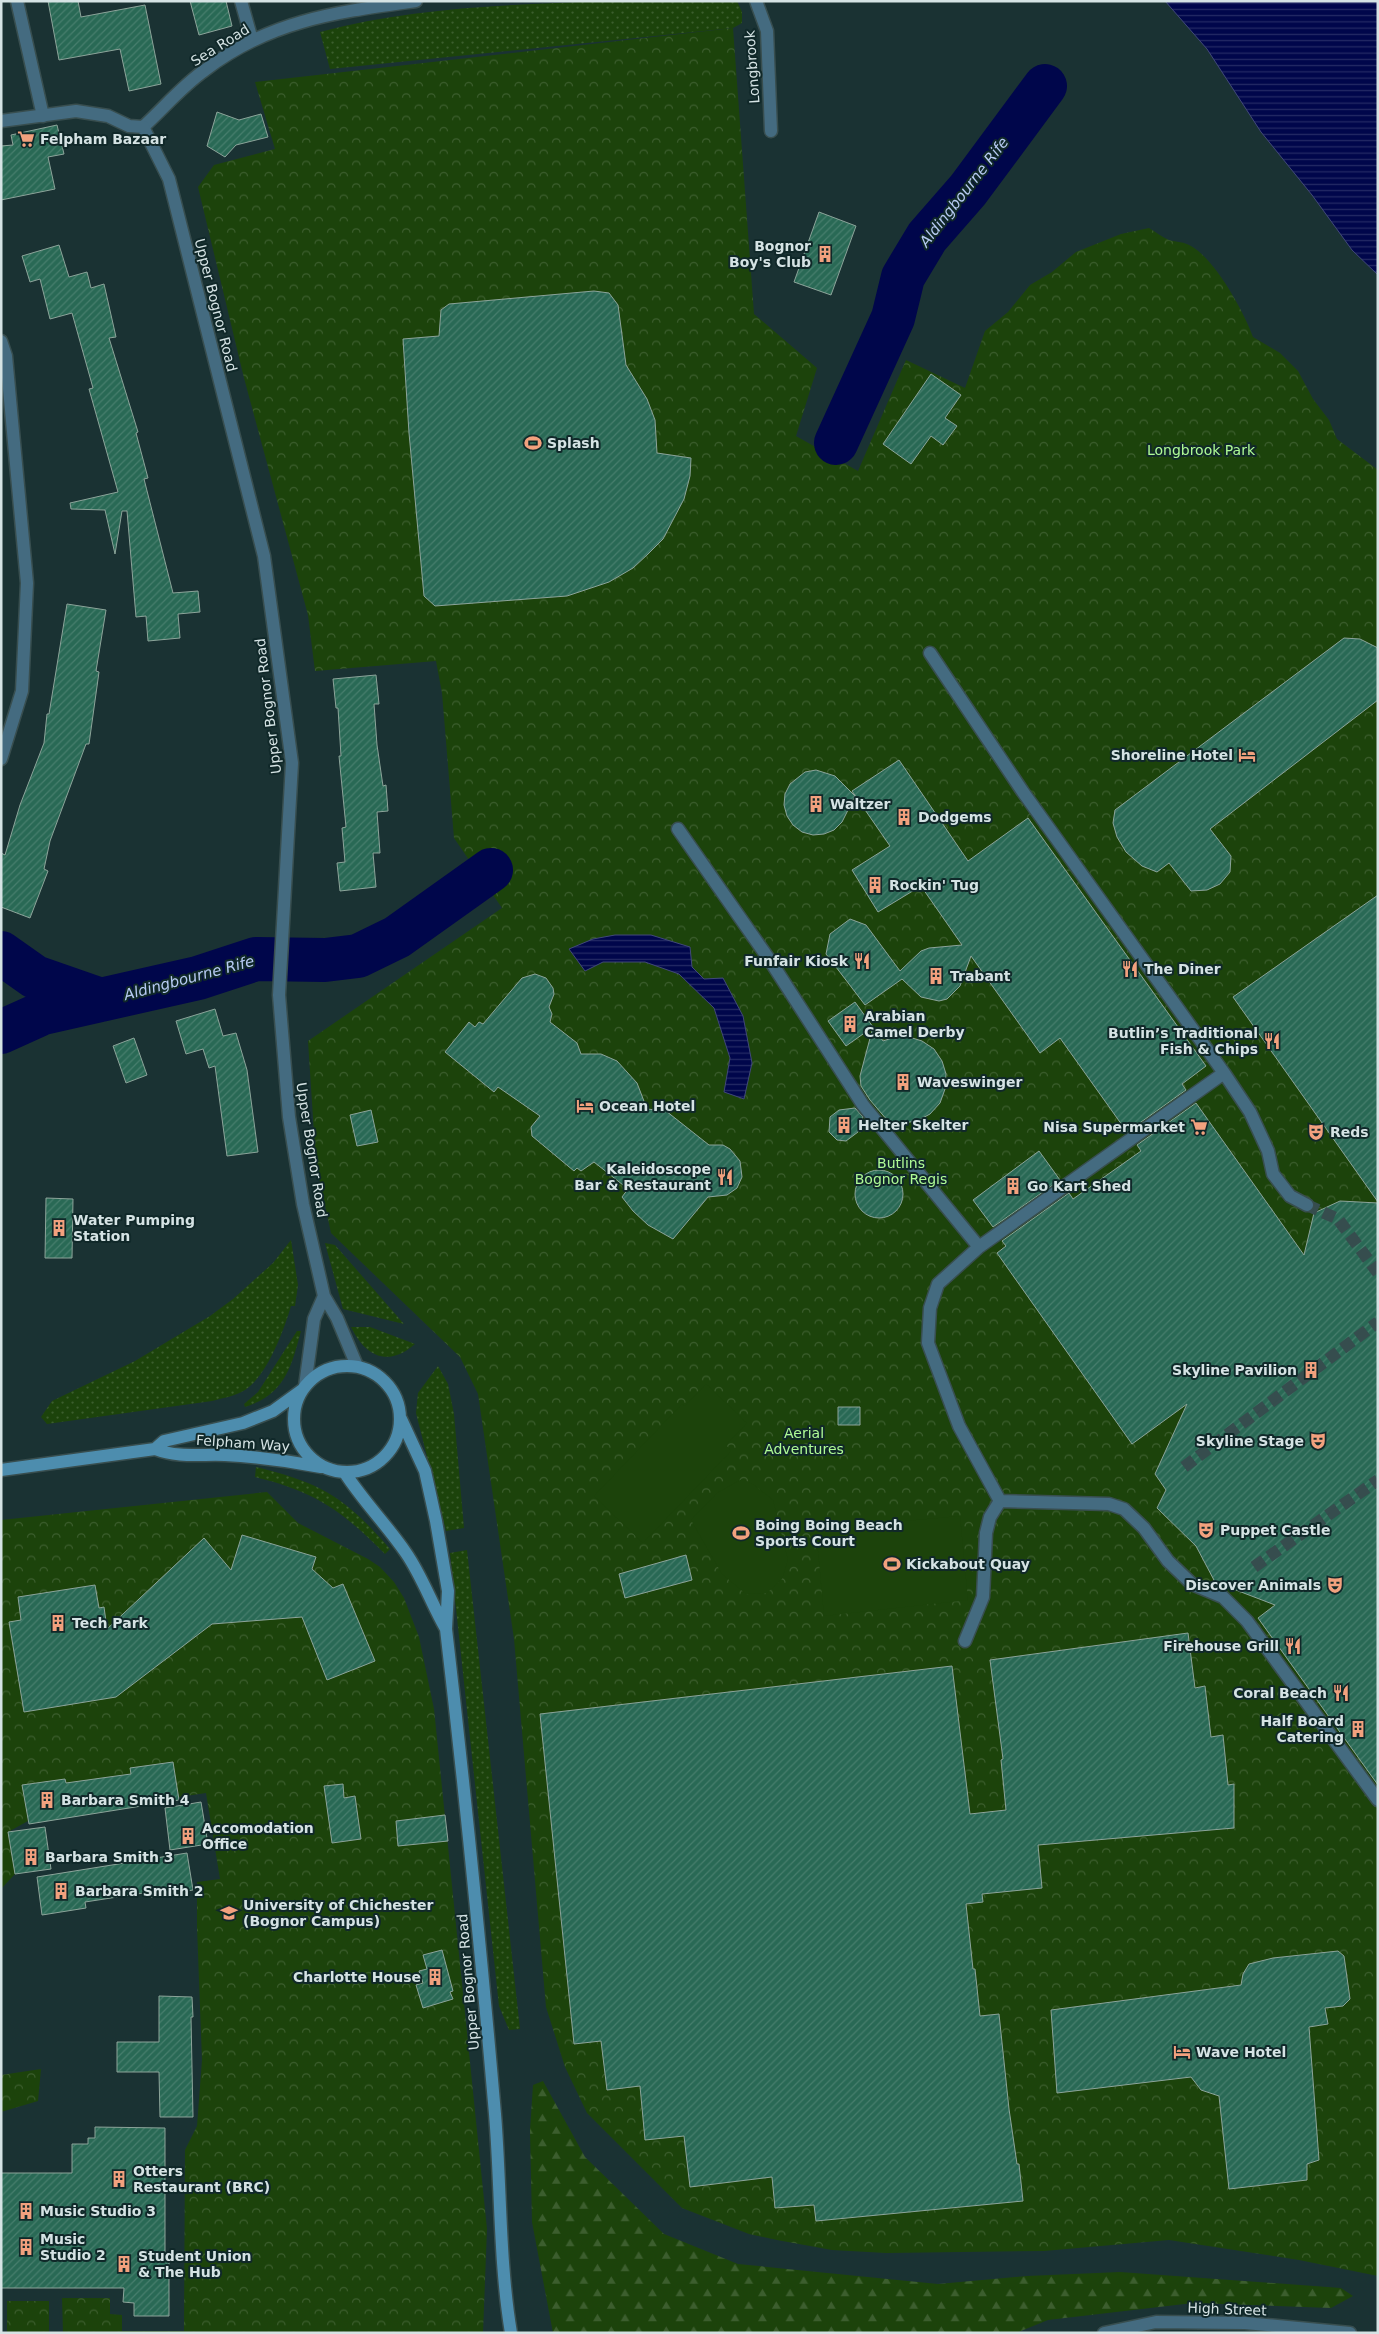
<svg xmlns="http://www.w3.org/2000/svg" width="1379" height="2334" font-family="'DejaVu Sans',sans-serif">
  <defs>
    <pattern id="grass-dots" width="8" height="8" patternUnits="userSpaceOnUse" patternTransform="scale(1.25)"><rect width="8" height="8" fill="#1c430b"/><path d="M2 2h.1M6 6h.1" fill="none" stroke="#3c5e2e" stroke-width="1.8" stroke-linecap="round"/></pattern>
    <pattern id="forest-firs" width="22" height="20" patternUnits="userSpaceOnUse" patternTransform="scale(1.25)"><rect width="22" height="20" fill="#1c430b"/><path d="M5 1l3.5 6h-7zM16 11l3.5 6h-7z" fill="#3c5e2e"/></pattern>
    <pattern id="park-crowns" width="20" height="18" patternUnits="userSpaceOnUse" patternTransform="scale(1.25)"><rect width="20" height="18" fill="#1c430b"/><path d="M2 6a3 3 0 1 1 6 0M12 15a3 3 0 1 1 6 0" fill="none" stroke="#3c5e2e"/></pattern>
    <pattern id="water-rules" width="6" height="5" patternUnits="userSpaceOnUse" patternTransform="scale(1.25)"><rect width="6" height="5" fill="#00064b"/><path d="M0 2.5h6" fill="none" stroke="#242a65"/></pattern>
    <pattern id="building-hatch" width="6" height="6" patternUnits="userSpaceOnUse" patternTransform="scale(1.25)"><rect width="6" height="6" fill="#296955"/><path d="M-1 1l2-2M0 6l6-6M5 7l2-2" fill="none" stroke="#477e6d"/></pattern>
  </defs>
  <rect width="100%" height="100%" fill="#1a3233"/>
  <path fill="url(#grass-dots)" d="M603 1H737L742 12V23L733 28 330 69 320 32C412 7 508 5 603 1Z
    M291 1240 298 1285 295 1306H291C284 1330 267 1376 245 1390 236 1396 223 1398 212 1401L47 1424 41 1417 52 1401 135 1361 210 1316 233 1299 273 1263Z
    M325 1243 335 1245 404 1324 343 1309Z
    M351 1327H370L415 1344C388 1368 365 1356 351 1327Z
    M297 1331H301C291 1368 285 1394 245 1407L244 1404 258 1392Z
    M438 1366 448 1384 454 1414 464 1528 446 1531 416 1413 418 1393Z
    M256 1467C322 1483 346 1498 390 1549L385 1554C341 1510 316 1492 255 1477Z
    M467 1550 520 2029 509 2030 499 2006 450 1553Z"/>
  <path fill="url(#forest-firs)" d="M543 2081 585 2157 664 2234 738 2264 938 2284 1027 2276 1120 2272 1341 2288 1353 2296 1331 2308 1193 2303 1048 2320 1016 2333H553L532 2222 530 2130 533 2085Z"/>
  <path fill="url(#park-crowns)" d="M733 28 754 314 817 368 796 436 858 471 906 360 965 388 985 331 1008 312 1030 285 1052 272 1076 252 1121 234 1149 228C1156 232 1162 237 1169 240 1176 242 1185 242 1191 246 1215 259 1244 312 1253 337L1280 353 1298 371 1313 399 1329 420 1337 439 1378 470V2276L1299 2260 1169 2240 1044 2251 886 2253 832 2250 777 2240 749 2234 682 2208 587 2113 565 2067 546 2007 514 1639 478 1394 460 1357 331 1233 316 1164 308 1041 502 908 454 838 442 693 436 661 315 671 308 615 244 378 198 187 214 165 275 149 255 82Z
    M267 1492 298 1523 368 1559 380 1567 394 1582 404 1598 419 1637 434 1709 487 2229 483 2333H63L62 2298H110V2314L122 2315V2331H184L185 2150 197 2126 202 2060 197 1927V1882L220 1879 206 1793 179 1797 172 1762 131 1768V1774L66 1783 65 1779 23 1785 28 1821 8 1832 15 1874 1 1889V1520Z
    M41 2069 38 2101 1 2112V2075Z
    M7 2301H49V2333H7Z"/>
  <path fill="#1c430b" d="M706 1384 747 1423 726 1445 731 1451 643 1543 594 1496 682 1404 685 1406Z
    M742 1479 754 1485 773 1500 788 1560 782 1579 767 1593 746 1594 722 1574 691 1520 717 1493Z
    M960 1516 968 1600 824 1616 816 1529Z"/>
  <path fill="url(#water-rules)" stroke="#404879" d="M1165 1H1378V275L1352 250 1312 195 1261 132 1207 49Z
    M615 935H651L690 947 692 967 704 979 723 978 743 1016 752 1063 744 1099 724 1092 730 1058 714 1008 679 974 645 962H603L585 971 569 949 593 939Z"/>
  <g fill="none" stroke-linecap="round" stroke-linejoin="round">
    <path stroke="#00064b" stroke-width="44" d="M836 443 893 318 903 277 927 237 968 190 1045 86
      M1 953 35 977 101 1000
      M1 1032 43 1013 198 978 256 959 325 960 358 956 397 937 491 870"/>
  </g>
  <path fill="url(#building-hatch)" stroke="#8ca49a" d="M48 1H78L81 17 145 5 161 84 129 91 120 49 59 60Z
    M190 1H226L232 26 199 35Z
    M217 112 239 120 261 114 268 137 236 145 225 157 207 146Z
    M57 125 64 154 48 157 55 189 1 200V146L13 145 11 135Z
    M819 212 856 226 831 295 794 282Z
    M59 245 69 277 87 272 91 288 104 284 116 337 109 338 138 432 136 433 148 478 144 479 173 593 198 591 200 612 178 614 180 638 148 641 146 616 136 617 127 511H122L115 554 105 510 71 509 70 503 118 492 89 389 93 388 72 313 50 319 40 279 30 282 22 256Z
    M594 291 609 293 618 305 626 365 647 399 655 420 657 453 691 458 690 476 684 499 674 518 663 539 648 554 633 568 609 582 567 596 435 606 424 596 409 433 403 339 439 336 441 310 449 304Z
    M931 374 961 395 945 418 957 426 943 445 931 436 911 464 883 444Z
    M67 604 106 610 96 671 99 672 89 744H86L50 841 44 869 48 871 30 918 1 907V853L5 855 20 805 44 743 47 714H49Z
    M1344 638 1360 639 1378 648V700L1210 829 1231 856 1230 872 1220 884 1207 890 1191 891 1169 863 1157 872 1142 866 1126 852 1117 837 1113 823 1115 810Z
    M376 675 379 704H374L377 745 383 786 386 785 388 811 377 812 380 853H373L376 887 340 891 337 863 345 862 342 828 346 827 339 756H341L338 708H336L333 679Z
    M899 760 968 861 1028 818 1206 1066 1182 1084 1186 1090 1127 1132 1060 1038 1040 1053 971 956 960 986 947 999 939 1001 921 997 902 979 865 1005 826 954 830 934 850 919 866 925 900 971 921 951 929 948 962 945 921 886 878 912 852 870 890 846 852 791Z
    M816 770 835 776 855 796 842 822 834 830 824 834 813 835 802 832 793 825 787 816 784 805 785 794 790 784 805 772Z
    M1378 895V1202L1233 997Z
    M535 974 546 978 553 988 554 994 549 1007 552 1014 550 1022 577 1043 581 1054H601L617 1061 637 1083 647 1109 666 1111 709 1145H723L730 1149 740 1161 742 1177 737 1188 727 1195 708 1197 673 1239 648 1225 633 1211 622 1197 628 1189 594 1162 581 1171 577 1168 574 1171 532 1136 531 1127 540 1116 498 1087 494 1092 445 1052 469 1022 475 1027 479 1022 483 1024 522 978Z
    M855 1002 873 1027 846 1046 828 1021Z
    M215 1009 223 1036 236 1033 247 1070 258 1152 227 1156 215 1066 209 1068 203 1049 186 1054 176 1021Z
    M873 1027 883 1041 895 1037H909L922 1041 934 1049 942 1061 946 1074 945 1089 940 1103 930 1114 917 1121 903 1123 888 1121 870 1100 861 1086 860 1076Z
    M134 1038 147 1075 126 1083 113 1046Z
    M1196 1103 1304 1255 1314 1213 1340 1201 1378 1203V1785L1258 1618 1275 1605 1215 1582 1196 1546 1157 1508 1166 1490 1155 1474 1187 1404 1132 1444 997 1253 1006 1246 1002 1241 1069 1193 1073 1199 1141 1151 1137 1145Z
    M855 1108 863 1117 858 1132 846 1141 837 1140 829 1132 830 1117 839 1110Z
    M371 1110 378 1142 357 1146 350 1115Z
    M1039 1151 1060 1180 993 1227 973 1200Z
    M855 1194a24 24 0 1 1 48 0a24 24 0 1 1-48 0Z
    M46 1198 73 1199 72 1258H45Z
    M838 1407H860V1425H838Z
    M242 1535 316 1557 312 1569 333 1588 343 1584 375 1661 327 1680 302 1617 212 1624 116 1697 24 1712 9 1622 21 1620 18 1597 95 1585 99 1608 104 1607 107 1629 204 1538 231 1570Z
    M686 1555 692 1580 625 1598 619 1574Z
    M1188 1633 1195 1688 1205 1686 1211 1737 1223 1735 1228 1785 1234 1784V1828L1038 1845 1042 1888 982 1894 983 1902 966 1904 973 1969H975L980 2016 999 2014 1009 2109 1017 2164H1019L1023 2201 816 2221 814 2205 775 2208 772 2177 690 2187 684 2136 645 2140 640 2086 607 2090 601 2041 574 2044 540 1714 952 1666 970 1814 1006 1810 1001 1760 1003 1759 990 1660Z
    M173 1762 179 1800 29 1824 22 1785 65 1779 66 1783 109 1777 131 1774 130 1768Z
    M343 1784 344 1798 355 1796 361 1839 332 1843 324 1786Z
    M201 1802 208 1844 170 1850 165 1808Z
    M445 1815 448 1841 398 1846 396 1821Z
    M45 1827 51 1869 15 1874 8 1832Z
    M187 1853 193 1890 151 1897 150 1892 85 1902 86 1908 42 1915 37 1877Z
    M442 1950 453 1991 450 1992 453 1999 423 2008 416 1985 423 1983 419 1971 427 1969 423 1955Z
    M1338 1951 1344 1956 1350 1999 1343 2006 1325 2008 1328 2024 1309 2027 1319 2160 1307 2164V2180L1229 2189 1219 2096 1201 2090 1191 2077 1057 2093 1051 2010 1241 1985 1243 1974 1249 1964 1273 1958Z
    M159 1996 192 1997 193 2017H191L193 2117H160L159 2072H117V2042H159Z
    M95 2127 165 2128V2261H169V2316H134V2303L123 2302 124 2288H1V2173H72V2144H88V2138H95Z"/>
  <g fill="none" stroke-linecap="round" stroke-linejoin="round">
    <path stroke="#364d4e" stroke-width="12" stroke-dasharray="12 6" stroke-linecap="butt" d="M1307 1205 1338 1219 1378 1273
      M1184 1467 1378 1322
      M1254 1567 1378 1480"/>
    <g stroke="#384e4f" stroke-width="15">
      <path id="pedestrian" d="M930 653 1023 792 1224 1073
        M678 829 771 962 863 1105 979 1247 938 1284 930 1308 928 1343 959 1426 1000 1501 1109 1504 1124 1509 1144 1528 1168 1561 1192 1584 1223 1597 1247 1621 1378 1800
        M979 1247 1224 1073 1250 1112 1268 1151 1273 1174 1290 1196 1307 1205
        M965 1641 983 1597 986 1533 990 1517 1000 1501"/>
    </g>
    <g stroke="#384e4f" stroke-width="15">
      <path id="minor" d="M17 1 43 116
        M241 1 252 40
        M756 1 767 31 771 131
        M143 127C164 108 182 86 205 70 270 20 338 12 416 1
        M1 341 6 356 27 583 22 691 1 759"/>
    </g>
    <g stroke="#384e4f" stroke-width="15">
      <path id="tertiary" d="M1 121 76 111 108 116 129 126 143 127 169 179 264 556 292 763 279 995 289 1117 303 1204 324 1296 337 1318 357 1366
        M305 1386 314 1319 324 1296
        M1104 2333 1156 2322 1245 2323 1350 2333"/>
    </g>
    <g stroke="#384e4f" stroke-width="15">
      <path id="secondary" d="M294 1419a53 53 0 1 1 106 0a53 53 0 1 1-106 0Z
        M401 1419 425 1471 436 1521 448 1591 446 1629C465 1791 481 1952 495 2114 501 2187 499 2261 511 2333
        M155 1449 164 1441 243 1423 273 1411 302 1390
        M1 1470 155 1449C178 1458 201 1454 225 1455 258 1457 289 1461 321 1467
        M345 1473C363 1501 387 1525 406 1553 422 1576 432 1605 446 1629"/>
    </g>
    <use href="#pedestrian" stroke="#446b80" stroke-width="12"/>
    <use href="#minor" stroke="#446b80" stroke-width="12"/>
    <use href="#tertiary" stroke="#446b80" stroke-width="12"/>
    <use href="#secondary" stroke="#4d8dae" stroke-width="12"/>
  </g>
  <defs>
    <g id="supermarket-bare" transform="scale(1.35)"><path d="M-6-5.5h2.5l.6 2H6L4.5 2H-2.5L-4.4-4H-6ZM-1.5 3.2a1.3 1.3 0 1 0 .1 0ZM3 3.2a1.3 1.3 0 1 0 .1 0Z" fill="#f2a17e" stroke="#102829" stroke-width="2.5" paint-order="stroke"/></g>
    <g id="building-bare" transform="scale(1.35)"><path d="M-4-6H4V6H1V3H-1V6H-4ZM-2.5-4.3h1.7v1.8h-1.7ZM.8-4.3h1.7v1.8H.8ZM-2.5-1h1.7V.8h-1.7ZM.8-1h1.7V.8H.8Z" fill="#f2a17e" stroke="#102829" stroke-width="2.5" paint-order="stroke"/></g>
    <g id="stadium-bare" transform="scale(1.35)"><path d="M0-5a6.5 5 0 1 0 0 10a6.5 5 0 1 0 0-10ZM-3.5-1.8h7v3.6h-7Z" fill="#f2a17e" stroke="#102829" stroke-width="2.5" paint-order="stroke"/></g>
    <g id="hotel-bare" transform="scale(1.35)"><path d="M-6-4.5h1.5V1H6V5H4.5V3h-9V5H-6ZM-4 0a1.8 1.8 0 1 1 3.6 0ZM.5 0V-2.5h3Q6-2.5 6 0Z" fill="#f2a17e" stroke="#102829" stroke-width="2.5" paint-order="stroke"/></g>
    <g id="restaurant-bare" transform="scale(1.35)"><path d="M-5-6h1v4h1v-4h1v4h1v-4h1v5L-1.5 .5V6h-2V.5L-5-1ZM5-6V6H3V1.5H1.5Q1.5-4 5-6Z" fill="#f2a17e" stroke="#102829" stroke-width="2.5" paint-order="stroke"/></g>
    <g id="theatre-bare" transform="scale(1.35)"><path d="M-5-5.5Q0-4 5-5.5V0Q5 5 0 6Q-5 5-5 0ZM-3.3-2.5H-1v1.5H-3.3ZM1-2.5H3.3v1.5H1ZM-2.8 1Q0 5.5 2.8 1Z" fill="#f2a17e" stroke="#102829" stroke-width="2.5" paint-order="stroke"/></g>
    <g id="university-bare" transform="scale(1.35)"><path d="M0-5L7-2L0 1L-7-2ZM-4 1L0 2.5L4 1V4Q0 6-4 4Z" fill="#f2a17e" stroke="#102829" stroke-width="2.5" paint-order="stroke"/></g>
  </defs>
  <g fill-rule="evenodd">
    <use href="#supermarket-bare" x="26" y="139"/>
    <use href="#building-bare" x="825" y="254"/>
    <use href="#stadium-bare" x="533" y="443"/>
    <use href="#hotel-bare" x="1247" y="755"/>
    <use href="#building-bare" x="816" y="804"/>
    <use href="#building-bare" x="904" y="817"/>
    <use href="#building-bare" x="875" y="885"/>
    <use href="#restaurant-bare" x="862" y="961"/>
    <use href="#restaurant-bare" x="1130" y="969"/>
    <use href="#building-bare" x="936" y="976"/>
    <use href="#building-bare" x="850" y="1024"/>
    <use href="#restaurant-bare" x="1272" y="1041"/>
    <use href="#building-bare" x="903" y="1082"/>
    <use href="#hotel-bare" x="585" y="1106"/>
    <use href="#building-bare" x="844" y="1125"/>
    <use href="#supermarket-bare" x="1199" y="1127"/>
    <use href="#theatre-bare" x="1316" y="1132"/>
    <use href="#restaurant-bare" x="725" y="1177"/>
    <use href="#building-bare" x="1013" y="1186"/>
    <use href="#building-bare" x="59" y="1228"/>
    <use href="#building-bare" x="1311" y="1370"/>
    <use href="#theatre-bare" x="1318" y="1441"/>
    <use href="#theatre-bare" x="1206" y="1530"/>
    <use href="#stadium-bare" x="741" y="1533"/>
    <use href="#stadium-bare" x="892" y="1564"/>
    <use href="#theatre-bare" x="1335" y="1585"/>
    <use href="#building-bare" x="58" y="1623"/>
    <use href="#restaurant-bare" x="1293" y="1646"/>
    <use href="#restaurant-bare" x="1341" y="1693"/>
    <use href="#building-bare" x="1358" y="1729"/>
    <use href="#building-bare" x="47" y="1800"/>
    <use href="#building-bare" x="188" y="1836"/>
    <use href="#building-bare" x="31" y="1857"/>
    <use href="#building-bare" x="61" y="1891"/>
    <use href="#university-bare" x="229" y="1913"/>
    <use href="#building-bare" x="435" y="1977"/>
    <use href="#hotel-bare" x="1182" y="2052"/>
    <use href="#building-bare" x="119" y="2179"/>
    <use href="#building-bare" x="26" y="2211"/>
    <use href="#building-bare" x="26" y="2247"/>
    <use href="#building-bare" x="124" y="2264"/>
  </g>
  <g text-anchor="middle" stroke-width="4" stroke-linejoin="round" paint-order="stroke">
    <g font-size="14" fill="#d5e3e4" stroke="#102829">
      <text transform="translate(220 45) rotate(-32)" y="5">Sea Road</text>
      <text transform="translate(752 67) rotate(-94)" y="5">Longbrook</text>
      <text transform="translate(216 305) rotate(76)" y="5">Upper Bognor Road</text>
      <text transform="translate(268 706) rotate(-97)" y="5">Upper Bognor Road</text>
      <text transform="translate(312 1150) rotate(81)" y="5">Upper Bognor Road</text>
      <text transform="translate(243 1443) rotate(4)" y="5">Felpham Way</text>
      <text transform="translate(468 1982) rotate(-95)" y="5">Upper Bognor Road</text>
      <text transform="translate(1227 2309) rotate(2)" y="5">High Street</text>
    </g>
    <g font-size="14" font-weight="bold" fill="#d5e3e4" stroke="#102829" text-anchor="start">
      <text x="40" y="144">Felpham Bazaar</text>
      <text x="811" y="251" text-anchor="end">Bognor<tspan x="811" dy="16">Boy's Club</tspan></text>
      <text x="547" y="448">Splash</text>
      <text x="1233" y="760" text-anchor="end">Shoreline Hotel</text>
      <text x="830" y="809">Waltzer</text>
      <text x="918" y="822">Dodgems</text>
      <text x="889" y="890">Rockin' Tug</text>
      <text x="848" y="966" text-anchor="end">Funfair Kiosk</text>
      <text x="1144" y="974">The Diner</text>
      <text x="950" y="981">Trabant</text>
      <text x="864" y="1021">Arabian<tspan x="864" dy="16">Camel Derby</tspan></text>
      <text x="1258" y="1038" text-anchor="end">Butlin’s Traditional<tspan x="1258" dy="16">Fish &amp; Chips</tspan></text>
      <text x="917" y="1087">Waveswinger</text>
      <text x="599" y="1111">Ocean Hotel</text>
      <text x="858" y="1130">Helter Skelter</text>
      <text x="1185" y="1132" text-anchor="end">Nisa Supermarket</text>
      <text x="1330" y="1137">Reds</text>
      <text x="711" y="1174" text-anchor="end">Kaleidoscope<tspan x="711" dy="16">Bar &amp; Restaurant</tspan></text>
      <text x="1027" y="1191">Go Kart Shed</text>
      <text x="73" y="1225">Water Pumping<tspan x="73" dy="16">Station</tspan></text>
      <text x="1297" y="1375" text-anchor="end">Skyline Pavilion</text>
      <text x="1304" y="1446" text-anchor="end">Skyline Stage</text>
      <text x="755" y="1530">Boing Boing Beach<tspan x="755" dy="16">Sports Court</tspan></text>
      <text x="1220" y="1535">Puppet Castle</text>
      <text x="906" y="1569">Kickabout Quay</text>
      <text x="1321" y="1590" text-anchor="end">Discover Animals</text>
      <text x="72" y="1628">Tech Park</text>
      <text x="1279" y="1651" text-anchor="end">Firehouse Grill</text>
      <text x="1327" y="1698" text-anchor="end">Coral Beach</text>
      <text x="1344" y="1726" text-anchor="end">Half Board<tspan x="1344" dy="16">Catering</tspan></text>
      <text x="61" y="1805">Barbara Smith 4</text>
      <text x="202" y="1833">Accomodation<tspan x="202" dy="16">Office</tspan></text>
      <text x="45" y="1862">Barbara Smith 3</text>
      <text x="75" y="1896">Barbara Smith 2</text>
      <text x="243" y="1910">University of Chichester<tspan x="243" dy="16">(Bognor Campus)</tspan></text>
      <text x="421" y="1982" text-anchor="end">Charlotte House</text>
      <text x="1196" y="2057">Wave Hotel</text>
      <text x="133" y="2176">Otters<tspan x="133" dy="16">Restaurant (BRC)</tspan></text>
      <text x="40" y="2216">Music Studio 3</text>
      <text x="40" y="2244">Music<tspan x="40" dy="16">Studio 2</tspan></text>
      <text x="138" y="2261">Student Union<tspan x="138" dy="16">&amp; The Hub</tspan></text>
    </g>
    <g font-size="14" fill="#affb96" stroke="#102829">
      <text x="1201" y="455">Longbrook Park</text>
      <text x="901" y="1168">Butlins<tspan x="901" dy="16">Bognor Regis</tspan></text>
      <text x="804" y="1438">Aerial<tspan x="804" dy="16">Adventures</tspan></text>
    </g>
    <g font-size="15" font-style="italic" fill="#b7cbf3" stroke="#102829">
      <text transform="translate(964 192) rotate(-52)" y="5">Aldingbourne Rife</text>
      <text transform="translate(189 978) rotate(-15)" y="5">Aldingbourne Rife</text>
    </g>
  </g>
  <rect width="1379" height="2334" fill="none" stroke="#d5e3e4" stroke-width="5"/>
</svg>
